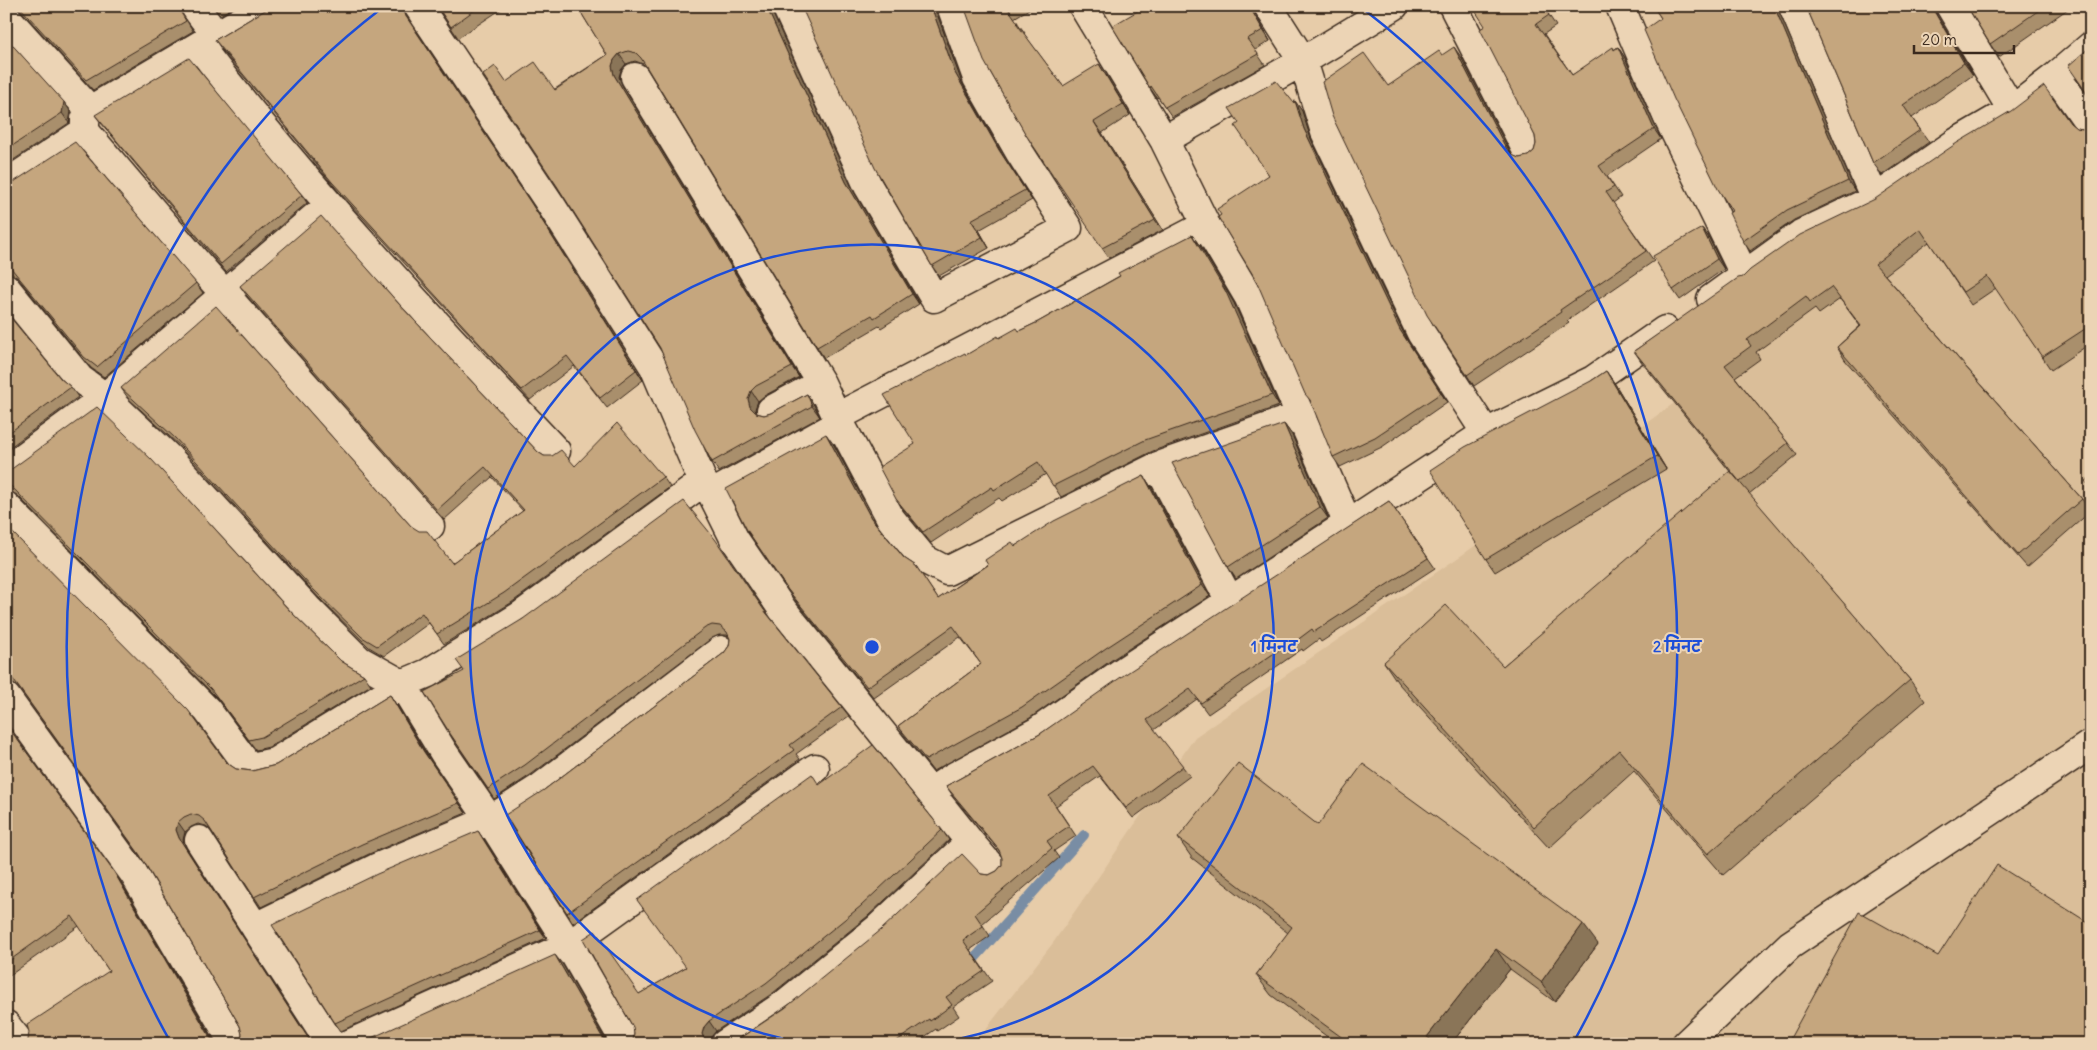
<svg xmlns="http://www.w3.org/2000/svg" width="2097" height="1050" font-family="Delius,'Playpen Sans Deva',sans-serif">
  <rect width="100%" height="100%" fill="#e7cca9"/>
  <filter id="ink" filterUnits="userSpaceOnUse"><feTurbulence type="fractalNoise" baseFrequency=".02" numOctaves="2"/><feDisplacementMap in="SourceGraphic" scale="10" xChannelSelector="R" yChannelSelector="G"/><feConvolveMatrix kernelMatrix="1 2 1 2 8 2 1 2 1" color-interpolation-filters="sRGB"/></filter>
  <g filter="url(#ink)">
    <path fill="#dabe99" d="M2004 167 2091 289V1044H985L979 1038 1053 943 1195 737 1462 555Z"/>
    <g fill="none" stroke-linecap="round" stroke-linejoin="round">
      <path stroke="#798da4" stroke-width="10" d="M967 967 1084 835"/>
      <g stroke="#3b2a1e" stroke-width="31">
        <path id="street" d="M194 6 216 35
          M418 6 551 205 654 367 703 482 712 494 735 540 783 610 930 792
          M786 6 868 186 934 298 1068 228 1020 153 977 78 951 6
          M1083 6 1164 140 1206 225 1248 296 1348 524
          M1394 6 1303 61 1325 132 1421 333 1486 433
          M1453 6 1528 153
          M1620 6 1667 116 1745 276
          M1792 6 1875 199
          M1950 6 2012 110
          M6 17 90 110
          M199 46C309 189 432 320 556 451
          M2056 76 2091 46
          M635 77 821 383 771 410
          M85 131 199 265 430 526
          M1164 140 1303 61 1268 6
          M6 184 85 131V119L90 110 266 6
          M6 288 80 379 105 397 170 459 309 610 359 660 402 684 444 753 490 820 541 787 721 650
          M1711 299 1801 234 1875 199 1957 142 2012 110 2056 76 2091 126
          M821 383 837 417 1206 225
          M837 417 891 519 924 559 947 571 1158 466 1302 415
          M1158 466 1230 601
          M6 470 105 397 329 205
          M712 494 839 424
          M6 506 207 710 247 764 256 766 275 762 402 684 428 673 520 616 703 482
          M6 697 134 874 234 1044
          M199 840 255 927
          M970 842 994 870
          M6 1025 21 1044
          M331 1044 255 927 376 868 490 820 569 945 626 1044
          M349 1044 569 945 815 768
          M725 1044 782 1006 878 928 970 842 930 792 953 777 1038 731 1122 672 1486 433 1593 380 1665 330
          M1686 1044 1790 945 2091 744"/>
      </g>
      <use href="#street" stroke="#ecd4b5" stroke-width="28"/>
    </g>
    <path fill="#a98f6c" stroke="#3b2a1e" d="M17 6H179V8L193 31 93 90Z
      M213 6H235L220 15Z
      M270 6H403L405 15 538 214 643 380 607 408 574 366 530 400 339 192 222 50 215 40 267 9Z
      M437 6H502L503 8 458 38Z
      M577 6H771L772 12 854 192 919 304 881 328 879 326 824 358 817 347 646 67 643 64 635 61 626 64 621 70 619 77 622 85 799 377 764 396 758 401 755 409 756 413 764 415 771 413 807 394 814 405 820 417 719 472 712 462 660 348 506 82 555 89 607 55Z
      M964 6H1034L1014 18 1025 33 1024 34 1063 86 1106 75 1130 115 1102 133 1163 230 1109 258 1102 248Z
      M1251 6 1270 41 1255 50 1265 65 1172 117 1158 97 1157 98 1150 88Z
      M1543 6 1556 26 1544 34 1572 75 1618 47 1625 58 1661 139 1607 176 1621 197 1613 203 1654 261 1567 321 1569 323 1474 386 1467 375 1388 86 1442 55 1461 57 1511 155 1519 158 1528 156 1534 151 1536 144 1535 136 1485 26Z
      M1653 6H1777L1855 191 1794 220 1750 251 1743 241 1661 18Z
      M1806 6H1935L1936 14 1973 75 1912 118 1929 142 1882 175 1873 163Z
      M1967 6H2072L1999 57 1990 44Z
      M936 11 962 83 1006 161 1032 200 979 230 989 248 939 276 932 266Z
      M6 38 71 112 69 123 6 165Z
      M1295 101 1302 111 1311 139 1407 340 1447 402 1382 447 1340 467 1333 457 1269 175 1239 123Z
      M95 115 302 195 307 203 226 272 101 123Z
      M2070 123 2076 128 2083 129 2091 126V343L2051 370 1996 288 1971 305 1929 242 1885 275 2082 499 2090 512 2027 567 1845 360 1837 347 1860 326 1840 299 1819 314 1815 309 1756 352 1760 359 1735 377 1788 443 1797 455 1749 494 1910 680 1925 701 1723 875 1634 771 1549 848 1398 683 1384 662 1503 666 1732 474 1643 364 1634 351 1743 277Z
      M6 187 196 283 203 293 104 377 91 368 18 278 12 274 6 273Z
      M1702 228 1709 238 1724 269 1680 300 1673 290Z
      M1192 235 1200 246 1234 303 1279 406 1153 451 1061 497 1046 474 1002 501 999 498 931 543 904 510 896 499 915 444 966 355 999 338 1019 331 1038 322Z
      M240 286 399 304 538 452 544 456 575 466 663 477 670 487 511 603 444 644 429 623 384 656 369 647 320 599 182 448 128 398 121 388 411 526 452 563 523 511 492 477 444 520 247 296Z
      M6 312 61 379 71 387 78 397 6 450Z
      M1606 371 1615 384 1666 469 1495 572 1486 559 1591 381Z
      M1284 424 1292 435 1328 518 1236 579 1228 567Z
      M834 445 876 524 904 558 916 566 938 599 1015 546 1144 476 1151 487 1210 596 1113 659 1030 718 933 771 905 736 898 726 981 664 960 637 874 698 796 601 747 530Z
      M6 473 290 611 341 661 364 675 371 685 269 747 256 750 218 699 17 495 10 491H6Z
      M1389 501 1435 568 1321 642 1319 639 1303 651 1302 649 1208 714 1197 699 1154 730 1190 776 1133 818 1100 776 1056 806 1076 836 1054 851 1059 858 982 924 990 936 970 950 992 981 953 1007 959 1016 937 1031 936 1029 914 1044H731L981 874 989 875 997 871 1002 865V858L1001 853 953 796 946 786 1040 734Z
      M6 526 227 763 236 769 252 771 276 765 390 695 397 706 431 762 466 813 369 854 261 907 211 830 206 826 198 824 191 827 185 832 183 840 186 848 312 1044 241 1041 242 1034 240 1026 141 857 19 688 12 683 6 682Z
      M765 612 842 707 849 716 796 754 800 759 573 923 567 913 544 790 724 653 729 646 730 639 729 638 727 635H719L712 638 532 774 494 799 451 735 464 671 523 619Z
      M6 724 121 883 216 1044 109 971 79 926 6 978Z
      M819 785 942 830 949 840 868 916 773 993 716 1031 711 1037 633 1041 634 1034 639 994 686 967Z
      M1318 825 1598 944 1555 1002 1510 969 1451 1044H1337L1271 995 1256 975 1288 933 1192 858 1178 838Z
      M484 840 546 938 341 1031 335 1023Z"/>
    <path fill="#8a7458" stroke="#3b2a1e" d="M399 6H403L405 15 538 214 643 380Z
      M766 6H771L772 12 854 192 919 304 912 294 846 182Z
      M931 6H936V11L962 83 1006 161 1032 200 999 150 955 73Z
      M1249 6H1251L1270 41 1263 30Z
      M1774 6 1777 7 1855 191 1848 181Z
      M1931 6H1935L1936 14 1973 75 1964 63Z
      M1454 47 1461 57 1514 160 1507 150Z
      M1618 47 1625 58 1661 139 1654 129Z
      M619 54 626 64 621 70 619 77 622 85 799 377 792 367 614 75 612 66 614 60Z
      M1099 64 1106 75 1130 115 1123 104Z
      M1295 101 1302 111 1311 139 1407 340 1447 402 1400 330 1304 129Z
      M64 102 71 112 69 123 62 113Z
      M1094 122 1102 133 1163 230 1155 220Z
      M971 220 979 230 989 248 982 237Z
      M1702 228 1709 238 1724 269 1717 259Z
      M1192 235 1200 246 1234 303 1279 406 1272 395Z
      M1606 371 1615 384 1666 469 1657 456Z
      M751 391 758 401 755 409 758 418 750 407 748 399Z
      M807 394 814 405 820 417 812 406Z
      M1284 424 1292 435 1328 518 1320 507Z
      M826 434 834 445 879 529 871 518Z
      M1144 476 1151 487 1210 596 1202 585Z
      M390 695 397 706 431 762 466 813 424 752Z
      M178 822 185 832 183 840 186 848 312 1044 179 838 176 830Z
      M478 831 484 840 546 938 540 930Z
      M114 872 121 883 216 1044H215Z
      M1583 924 1598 944 1555 1002 1541 982Z
      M1496 949 1510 969 1451 1044H1426L1427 1037Z
      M555 955 563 965 608 1044H607Z
      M709 1021 716 1031 711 1037 710 1044H706L702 1034 704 1027Z"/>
    <path fill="#c5a67e" stroke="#3b2a1e" d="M19 6H177L186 21 86 80Z
      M270 6H399L531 203 636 370 600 398 567 356 522 390 332 182 215 40 267 9Z
      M437 6H480L451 27Z
      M577 6H766L846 182 912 294 874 318 872 315 817 347 641 58 636 53 628 51 619 54 614 60 612 66 614 75 792 367 756 386 751 391 748 399 750 407 756 413 764 415 771 413 807 394 812 406 712 462 695 430 660 348 557 186 483 75 495 66 506 82 535 62 555 90 607 55Z
      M801 6H931L955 73 999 150 1025 190 971 220 982 237 932 266 875 168Z
      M964 6H1009L1007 7 1018 23 1017 24 1063 86 1099 64 1123 104 1094 122 1155 220 1102 248 1026 135 984 61Z
      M1146 6H1249L1263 30 1247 39 1258 54 1165 107 1151 86 1150 88 1112 26Z
      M1472 6H1543L1549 15 1536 24 1572 75 1613 47 1614 50 1618 47 1654 129 1599 166 1614 187 1606 192 1646 251 1560 310 1561 312 1467 375 1427 315 1332 116 1322 82 1364 53 1388 86 1439 51 1442 55 1454 47 1507 150 1512 155 1519 158 1528 156 1534 151 1536 144 1535 136 1480 29 1485 26Z
      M1653 6H1774L1848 181 1787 210 1743 241 1729 213 1732 211 1718 189 1674 99 1644 30 1661 18Z
      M1806 6H1931L1964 63 1903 105 1920 130 1873 163Z
      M1967 6H2045L1990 44Z
      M6 38 64 102 62 113 6 150Z
      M2091 46V99L2068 66Z
      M189 58 302 195 221 264 95 115Z
      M1276 81 1294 103 1295 101 1304 129 1400 330 1441 393 1375 437 1333 457 1310 400 1305 394 1256 280 1218 217 1221 215 1217 209 1269 175 1235 126 1239 123 1229 108Z
      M2044 86 2070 123 2076 128 2083 129 2091 126V325L2042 357 1987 276 1963 292 1920 229 1875 264 2082 499 2018 555 1837 347 1861 326 1831 287 1810 302 1806 296 1747 340 1751 346 1725 365 1788 443 1740 482 1634 351 1738 278 1743 277 1750 270 1800 235 1875 199 1957 143 2011 111Z
      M75 142 196 283 97 367 84 357 11 268 6 265V187Z
      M321 216 399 304 538 452 544 456H552L561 450 575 466 617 423 663 477 504 593 437 634 422 613 377 646 362 637 313 589 175 438 121 388 216 306 411 526 419 531H427L452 563 524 510 485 467 437 510 240 286Z
      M1702 228 1717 259 1673 290 1653 256Z
      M1192 235 1226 292 1272 395 1145 440 1053 486 1038 462 994 490 992 487 923 532 896 499 879 467 915 444 884 395 965 353 966 355 998 336 999 338 1017 328 1019 331 1038 322 1120 276 1118 273Z
      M6 312 61 379 71 387 6 435Z
      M1606 371 1657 456 1486 559 1430 470 1465 447 1591 381Z
      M97 407 152 460 290 611 341 661 364 675 262 737 249 740 211 689 10 485 6 483V473Z
      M1284 424 1320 507 1228 567 1172 463Z
      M826 434 871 518 904 558 916 566 938 599 988 565 985 560 1012 542 1015 546 1054 521 1144 476 1202 585 1106 648 1022 707 926 760 898 726 981 664 953 626 867 687 788 590 747 530 726 489Z
      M1730 471 1910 680 1708 854 1619 750 1534 827 1384 662 1446 605 1503 666Z
      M2091 477V489L2085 481Z
      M684 501 715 539 764 610 842 707 790 745 794 750 567 913 505 815 544 790 724 653 729 646 730 639 727 632 720 626 712 625 705 628 525 765 488 789 451 735 424 692 464 671 456 660 523 619Z
      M1389 501 1428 558 1314 632 1312 629 1296 641 1295 639 1201 703 1190 689 1147 720 1183 766 1126 808 1093 766 1049 796 1069 826 1047 841 1052 848 975 914 983 926 963 940 984 971 946 997 952 1005 930 1021 929 1019 892 1044H731L785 1008 881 930 962 854 981 874 989 875 997 871 1002 865V858L999 850 946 786 1040 734 1124 675Z
      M6 526 188 710 227 763 236 769 252 771 276 765 390 695 424 752 459 803 362 844 254 897 205 821 199 816 191 814 184 817 178 822 176 830 179 838 312 1044H238L241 1041 242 1034 240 1026 140 855 12 678 6 674Z
      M6 724 114 872 213 1042 215 1044H26L28 1040 29 1032 27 1025 109 971 72 916 6 963Z
      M873 745 942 830 861 906 766 983 709 1021 704 1027 702 1034 706 1044H630L633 1041 634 1034 633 1027 583 939 595 931 639 994 686 967 637 900 812 774 819 785Z
      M1238 763 1318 825 1363 764 1583 924 1541 982 1496 949 1427 1037 1430 1039 1426 1044H1351L1256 975 1292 927 1178 838Z
      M478 831 540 930 335 1023 272 925 377 874Z
      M1997 865 2089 923 2091 920V1044H1787L1859 912 1938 956Z
      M555 955 605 1042 608 1044H358Z"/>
  </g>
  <g fill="none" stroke="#1d4ed8" stroke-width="2.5">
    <path d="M806 1043A402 402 0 1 1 938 1043"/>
    <path d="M171 1043A805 805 0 0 1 382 8M1362 8A805 805 0 0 1 1573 1043"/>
  </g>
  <circle cx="872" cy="647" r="8" fill="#1d4ed8" stroke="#ecd4b5" stroke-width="2.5"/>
  <g font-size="15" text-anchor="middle" font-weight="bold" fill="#1d4ed8" stroke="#ecd4b5" stroke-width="4" stroke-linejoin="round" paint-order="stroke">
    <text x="1274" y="652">1 मिनट</text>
    <text x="1677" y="652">2 मिनट</text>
  </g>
  <rect width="2097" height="1050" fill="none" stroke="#ecd4b5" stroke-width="25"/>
  <rect x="12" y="12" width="2072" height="1025" fill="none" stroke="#3b2a1e" stroke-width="2" filter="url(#ink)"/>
  <path d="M1914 45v8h100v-8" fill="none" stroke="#3b2a1e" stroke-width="2.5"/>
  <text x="1922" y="45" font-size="15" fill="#3b2a1e" stroke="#ecd4b5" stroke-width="4" paint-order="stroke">20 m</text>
</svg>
